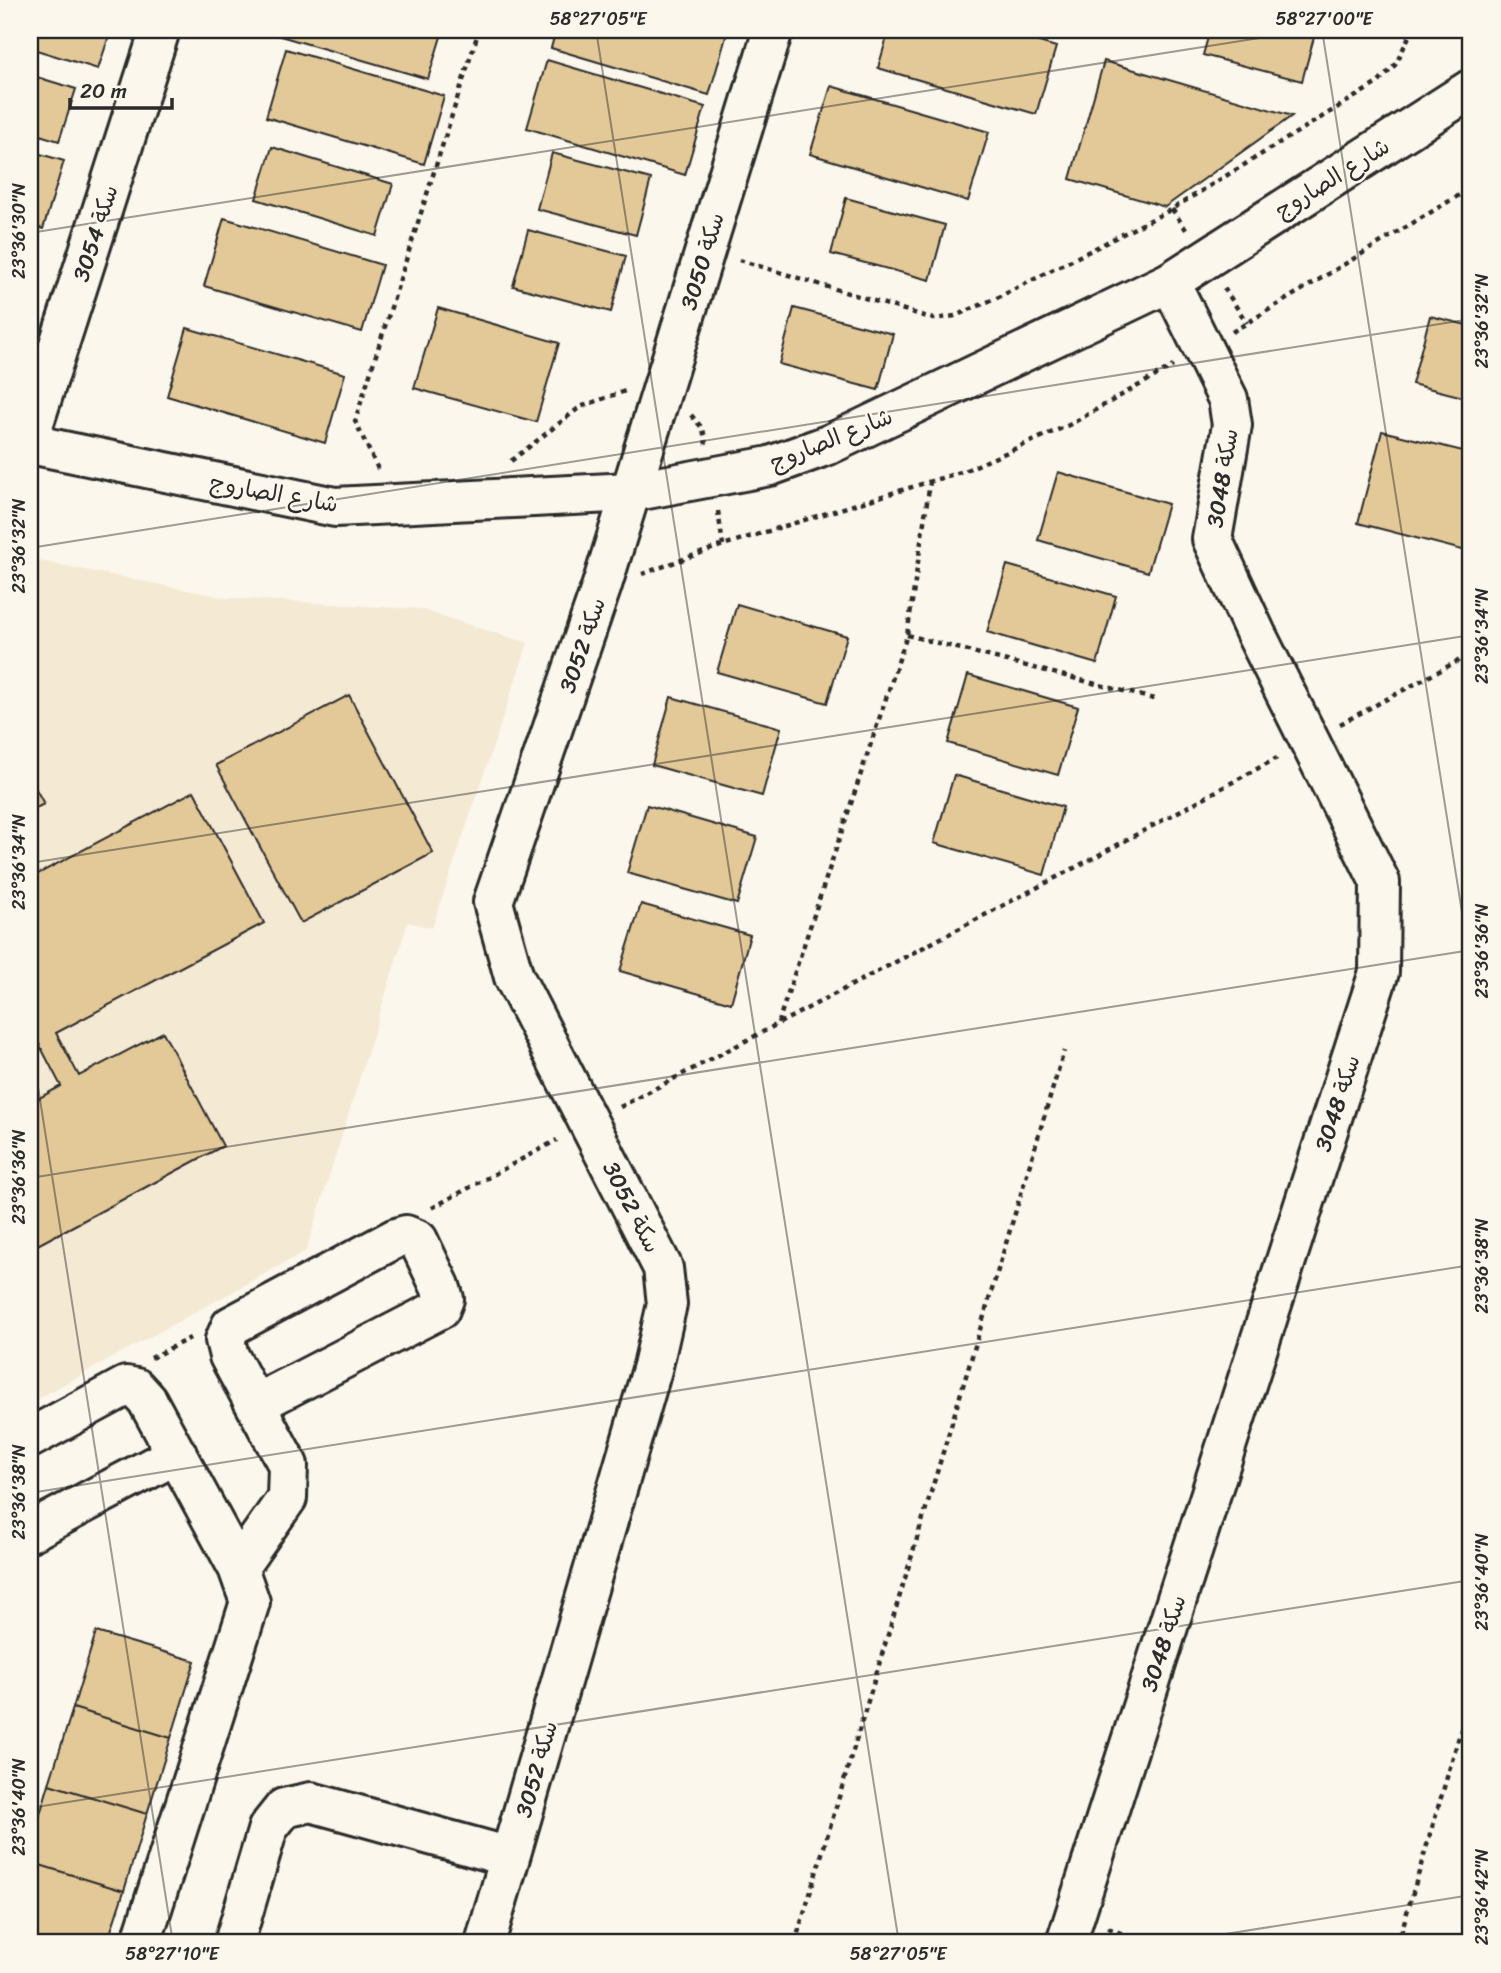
<svg xmlns="http://www.w3.org/2000/svg" width="1501" height="1973" font-family="Sriracha,'Playpen Sans Arabic',sans-serif">
  <rect width="100%" height="100%" fill="#fbf7ec"/>
  <filter id="ink" filterUnits="userSpaceOnUse"><feTurbulence type="fractalNoise" baseFrequency=".0143" numOctaves="2"/><feDisplacementMap in="SourceGraphic" scale="14" xChannelSelector="R" yChannelSelector="G"/><feConvolveMatrix kernelMatrix="1 2 1 2 8 2 1 2 1" color-interpolation-filters="sRGB"/></filter>
  <g filter="url(#ink)">
    <path fill="#f4e9d3" d="M30 559 227 598 419 609 528 643 432 928 408 922 306 1251 30 1403Z"/>
    <path fill="#e3c998" stroke="#2b2b2b" stroke-width="2" d="M30 30H111L98 69 30 48Z
      M271 30H443L428 79 270 33Z
      M556 30H728L709 95 551 48Z
      M889 30H999L1056 47 1036 114 878 68Z
      M1210 30H1316L1302 81 1203 55Z
      M286 49 444 96 424 164 266 117Z
      M547 60 705 107 685 175 527 128Z
      M1104 61 1292 116 1165 207 1070 179Z
      M30 75 76 89 59 141 30 132Z
      M831 86 989 132 968 201 810 154Z
      M272 147 393 184 377 236 256 199Z
      M30 151 64 161 43 229 30 225Z
      M552 153 651 179 636 235 537 209Z
      M846 198 945 225 930 280 831 254Z
      M224 218 382 265 362 332 204 286Z
      M528 230 626 256 611 312 513 286Z
      M438 308 559 343 536 422 414 388Z
      M794 308 893 334 878 390 779 364Z
      M1430 316 1471 326V399L1412 384Z
      M187 328 345 374 325 443 167 396Z
      M1382 431 1471 453 1470 552 1358 523Z
      M1058 472 1168 504 1148 572 1038 540Z
      M1007 565 1116 596 1097 664 987 632Z
      M737 604 847 636 827 703 717 672Z
      M968 675 1078 707 1058 775 948 743Z
      M349 695 433 853 301 923 216 765Z
      M671 697 781 728 762 796 652 765Z
      M954 775 1063 807 1044 875 934 843Z
      M30 778 44 804 30 811Z
      M194 791 264 923 56 1033 79 1076 163 1032 223 1146 30 1249V1103L61 1086 38 1042 30 1047V878Z
      M647 805 757 837 737 904 627 873Z
      M641 904 750 935 731 1003 620 971Z
      M96 1632 195 1661 171 1738 73 1708Z
      M73 1708 171 1738 147 1814 49 1784Z
      M49 1784 147 1814 124 1891 30 1862V1848Z
      M30 1862 124 1891 107 1943H30Z"/>
    <g fill="none" stroke-linecap="round" stroke-linejoin="round">
      <g stroke="#2b2b2b" stroke-width="44">
        <path id="minor" d="M30 435 160 30
          M30 1438 126 1386 136 1388 147 1400 238 1568 250 1602 141 1943
          M30 1532 177 1454
          M238 1568 287 1498 288 1465 229 1356 225 1340 231 1326 396 1238 406 1235 418 1240 440 1286 444 1299 440 1309 256 1404
          M234 1943 268 1828 284 1808 311 1802 510 1857
          M485 1943 653 1366 667 1304 663 1268 514 977 493 902 602 585 773 30
          M1066 1943 1379 972 1380 882 1256 634 1212 539 1232 425 1228 399 1170 282"/>
      </g>
      <g stroke="#2b2b2b" stroke-width="44">
        <path id="major" d="M30 444 335 507 631 492 770 466 828 445 1170 282 1471 89"/>
      </g>
      <path stroke="#2b2b2b" stroke-width="4.5" stroke-dasharray="5 5" stroke-linecap="butt" d="M1172 209 1187 231
        M739 260 934 319 955 316 999 297 1172 209 1379 82 1396 64 1412 30
        M1224 288 1247 323
        M1232 332 1471 188
        M691 415 703 429 706 444
        M511 461 580 407 625 391
        M378 469 355 421 479 30
        M718 511 723 545
        M642 574 723 545 964 471 1069 425 1173 366
        M907 635 1154 699
        M1340 724 1471 654
        M778 1023 907 635 930 482
        M620 1107 1097 856 1277 758
        M432 1208 557 1140
        M151 1358 190 1338
        M1108 1928 1146 1943
        M795 1943 1064 1051
        M1398 1943 1471 1696"/>
      <use href="#minor" stroke="#fbf7ec" stroke-width="38"/>
      <use href="#major" stroke="#fbf7ec" stroke-width="38"/>
    </g>
  </g>
  <path fill="none" stroke="#2b2b2b" stroke-width="2" stroke-opacity="0.45" d="M596 30 899 1943M1322 30 1471 969M30 233 1310 30M30 548 1471 319M30 863 1471 635M30 1036 173 1943M30 1178 1471 950M30 1493 1471 1265M30 1808 1471 1580M1169 1943 1471 1895"/>
  <g text-anchor="middle" stroke-width="5" stroke-linejoin="round" paint-order="stroke">
    <g font-size="23" fill="#2b2b2b" stroke="#fbf7ec">
      <text transform="translate(1332 178) rotate(-32)" y="8">شارع الصاروج</text>
      <text transform="translate(95 233) rotate(-72)" y="8">سكة 3054</text>
      <text transform="translate(702 261) rotate(-73)" y="8">سكة 3050</text>
      <text transform="translate(831 439) rotate(-22)" y="8">شارع الصاروج</text>
      <text transform="translate(1222 478) rotate(-81)" y="8">سكة 3048</text>
      <text transform="translate(274 493) rotate(10)" y="8">شارع الصاروج</text>
      <text transform="translate(582 645) rotate(-71)" y="8">سكة 3052</text>
      <text transform="translate(1337 1103) rotate(-72)" y="8">سكة 3048</text>
      <text transform="translate(632 1207) rotate(63)" y="8">سكة 3052</text>
      <text transform="translate(1163 1643) rotate(-72)" y="8">سكة 3048</text>
      <text transform="translate(536 1769) rotate(-74)" y="8">سكة 3052</text>
    </g>
  </g>
  <rect width="1501" height="1973" fill="none" stroke="#fbf7ec" stroke-width="77"/>
  <path d="M70 98v10h102v-10" fill="none" stroke="#2b2b2b" stroke-width="3.5"/>
  <text x="80" y="98" font-size="21" fill="#2b2b2b" stroke="#fbf7ec" stroke-width="5" paint-order="stroke">20 m</text>
  <rect x="38" y="38" width="1424" height="1896" fill="none" stroke="#2b2b2b" stroke-width="2.5"/>
  <g font-size="18" text-anchor="middle" fill="#2b2b2b">
    <text x="598" y="25">58°27'05"E</text>
    <text x="1324" y="25">58°27'00"E</text>
    <text transform="translate(19 231) rotate(-90)" y="6">23°36'30"N</text>
    <text transform="translate(1482 321) rotate(-90)" y="6">23°36'32"N</text>
    <text transform="translate(19 546) rotate(-90)" y="6">23°36'32"N</text>
    <text transform="translate(1482 636) rotate(-90)" y="6">23°36'34"N</text>
    <text transform="translate(19 862) rotate(-90)" y="6">23°36'34"N</text>
    <text transform="translate(1482 951) rotate(-90)" y="6">23°36'36"N</text>
    <text transform="translate(19 1177) rotate(-90)" y="6">23°36'36"N</text>
    <text transform="translate(1482 1266) rotate(-90)" y="6">23°36'38"N</text>
    <text transform="translate(19 1492) rotate(-90)" y="6">23°36'38"N</text>
    <text transform="translate(1482 1582) rotate(-90)" y="6">23°36'40"N</text>
    <text transform="translate(19 1807) rotate(-90)" y="6">23°36'40"N</text>
    <text transform="translate(1482 1897) rotate(-90)" y="6">23°36'42"N</text>
    <text x="172" y="1960">58°27'10"E</text>
    <text x="898" y="1960">58°27'05"E</text>
  </g>
</svg>
